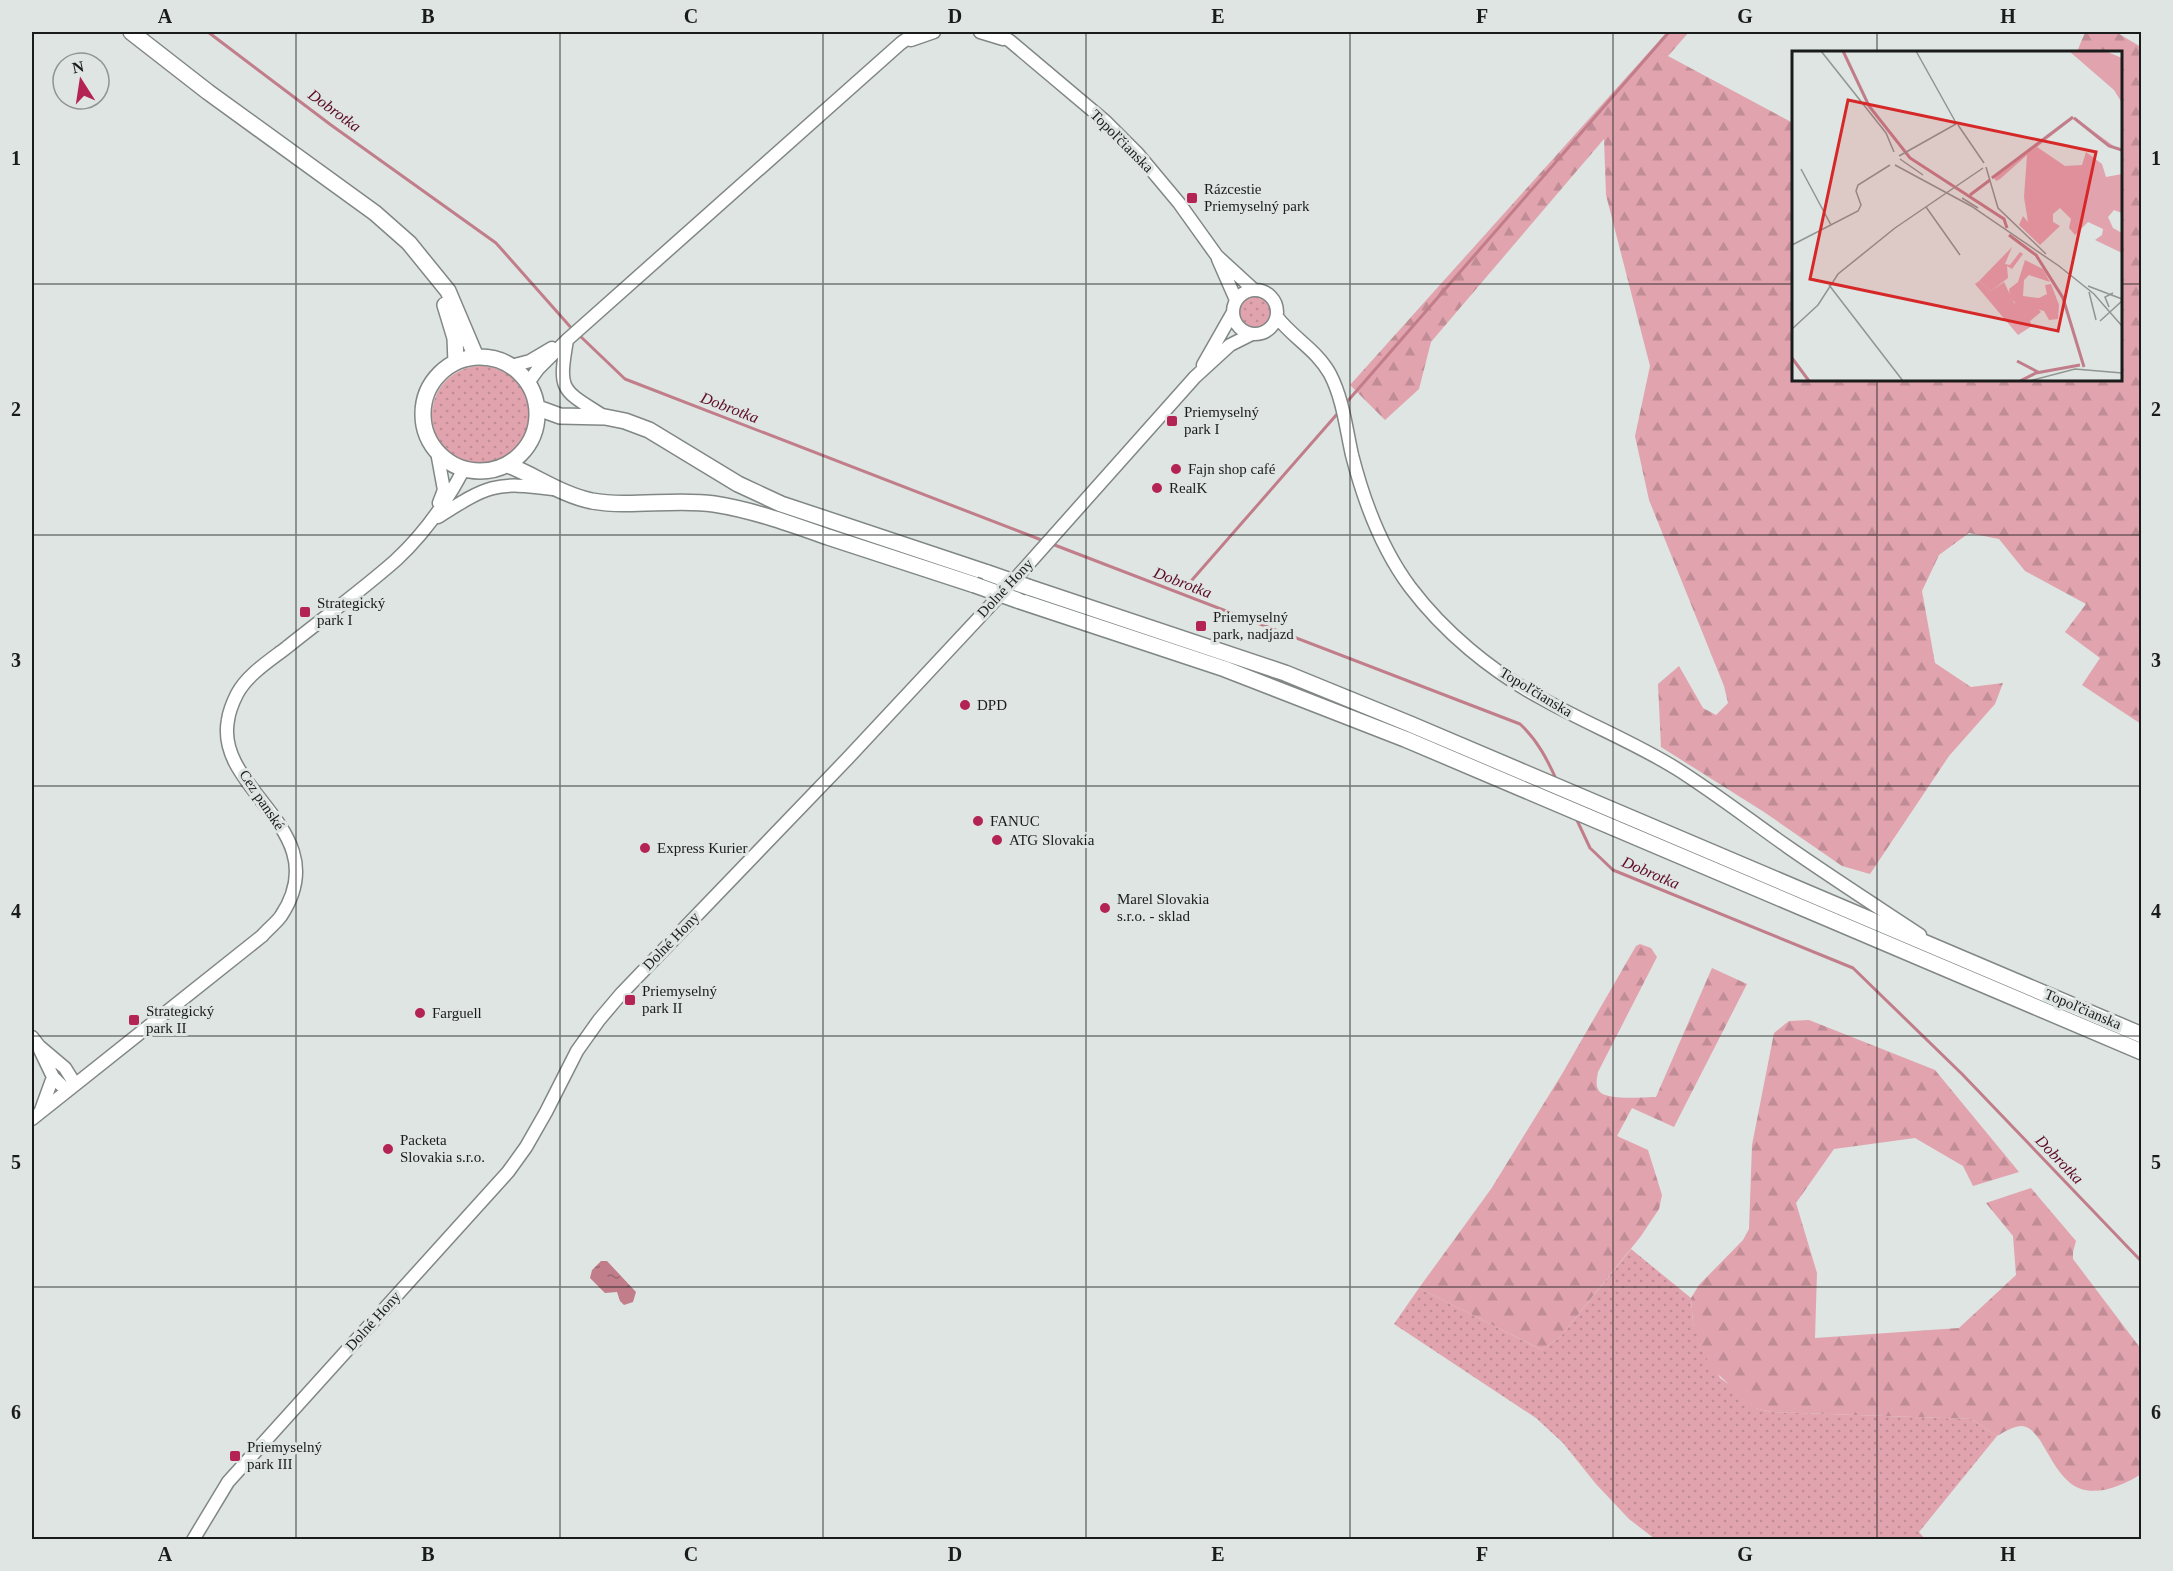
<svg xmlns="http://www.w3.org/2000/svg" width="2173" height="1571" font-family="Georgia,serif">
  <defs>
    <pattern id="grass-dots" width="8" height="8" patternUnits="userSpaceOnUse" patternTransform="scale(1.5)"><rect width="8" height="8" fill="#e1a3ae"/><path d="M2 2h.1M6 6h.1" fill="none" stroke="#c08c95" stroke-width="1.8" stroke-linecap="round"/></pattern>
    <pattern id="forest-firs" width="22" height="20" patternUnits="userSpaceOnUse" patternTransform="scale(1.5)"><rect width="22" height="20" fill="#e1a3ae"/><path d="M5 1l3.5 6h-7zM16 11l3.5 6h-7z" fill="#c08c95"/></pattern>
    <pattern id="water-ripples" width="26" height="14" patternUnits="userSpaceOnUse" patternTransform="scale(1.5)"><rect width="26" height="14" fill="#c17e8a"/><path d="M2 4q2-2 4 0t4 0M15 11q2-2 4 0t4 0" fill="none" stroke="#9c6670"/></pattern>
  </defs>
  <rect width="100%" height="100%" fill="#dee5e2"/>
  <path fill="url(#grass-dots)" d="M1238 312a16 16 0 1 1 32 0a16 16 0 1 1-32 0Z
    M432 415a49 49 0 1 1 98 0a49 49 0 1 1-98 0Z
    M1631 1249 1691 1298 1693 1323 1720 1378 1736 1389 1755 1408 1771 1412 1971 1419 1997 1436 1919 1532 1925 1539H1655L1629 1519 1596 1484 1563 1443 1536 1418 1394 1324 1419 1288 1542 1350 1561 1336Z"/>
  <path fill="url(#forest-firs)" d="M1667 32H1689L1668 56 1793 123 1794 380H2120V52H2077L2085 32H2116L2141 47V724L2082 685 2100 658 2065 632 2086 604 2025 571 1999 539 1969 533 1939 555 1922 591 1935 663 1971 687 2003 683 1995 704 1949 756 1870 874 1842 866 1764 812 1661 747 1658 684 1679 666 1703 708 1716 715 1728 703 1724 686 1649 500 1635 436 1650 366 1606 195 1604 139 1431 342 1419 389 1385 420 1350 385Z
    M1640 944 1651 948 1657 957 1598 1072C1597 1078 1595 1085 1599 1091 1607 1101 1643 1097 1656 1097L1712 968 1747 984 1674 1127 1632 1108 1617 1136 1648 1150 1662 1195 1659 1209 1641 1236 1561 1336 1542 1350 1419 1288 1491 1189 1562 1074 1636 946Z
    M1809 1020 1935 1070 2019 1172 1973 1186 1963 1166 1915 1138 1834 1149 1796 1203 1817 1273 1815 1338 1959 1328 2016 1275 2013 1236 1986 1203 2031 1188 2076 1241 2073 1252V1259L2141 1349V1474C2121 1487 2089 1500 2069 1482 2057 1472 2048 1453 2040 1440 2035 1434 2031 1427 2022 1426 2014 1426 2004 1432 1997 1436L1971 1419 1771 1412 1755 1408 1710 1367 1693 1323 1691 1298 1699 1285 1743 1240 1749 1229 1752 1145 1774 1033 1789 1021Z"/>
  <path fill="url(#water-ripples)" d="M601 1261H607L636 1292 633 1302 624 1305 620 1301 617 1292 605 1293 590 1278 592 1270Z"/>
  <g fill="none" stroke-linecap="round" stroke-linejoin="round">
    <path stroke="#c17e8a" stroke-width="3" d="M208 32 331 125 496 243 574 331
      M579 335 625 379 1044 541
      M1346 403 1669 32
      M1052 544 1520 724C1538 741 1547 759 1557 781
      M1192 580 1338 413
      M1575 816 1590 848 1613 870 1853 968 1962 1074 2142 1262"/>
    <g stroke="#818784" stroke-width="15">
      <path id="minor" d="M980 32 1003 39
        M996 32 1010 41 1105 121 1138 154 1179 203 1217 256 1253 289
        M911 40 934 32
        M1218 259 1236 300
        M1233 312a22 22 0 1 1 44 0a22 22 0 1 1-44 0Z
        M1277 317C1293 338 1317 350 1330 374 1343 399 1346 428 1352 455 1364 502 1381 548 1410 587 1444 632 1491 671 1541 698 1585 723 1634 742 1677 769 1715 793 1751 821 1788 847 1831 877 1876 906 1920 935
        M567 340C558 392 561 389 605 417
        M1203 365 1232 314
        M511 366 530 361 552 348
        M528 383 538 369 567 340 901 43 917 32
        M437 452 444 490 439 503
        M438 517C487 486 494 481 553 489
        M32 1037 39 1046 65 1068 75 1084
        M40 1050 53 1077 67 1091
        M41 1110 53 1077
        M32 1119 262 936C268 929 276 923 281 916 338 830 214 791 228 720 229 712 233 702 237 694 247 675 269 661 286 648 322 619 361 591 396 560 424 534 446 503 464 469
        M193 1540 228 1482 508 1172 526 1147 546 1112 577 1051 599 1020 621 994 848 758 1016 578 1195 377 1230 345 1252 334"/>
    </g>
    <g stroke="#818784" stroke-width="18">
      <path id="major" d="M131 32 208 92 375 213 409 243 448 291 476 357
        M445 305 455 338 456 362
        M423 414a57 57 0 1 1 114 0a57 57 0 1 1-114 0Z
        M538 408 560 416 605 417 625 421 649 430 738 484 781 504 988 573
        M508 465C536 476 562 495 592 501 632 508 674 498 714 504 753 510 791 524 828 537 877 553 926 569 975 585
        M1028 587 1285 673 1410 724 2142 1035
        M1017 600 1225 669 1405 739 2142 1052"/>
    </g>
    <use href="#minor" stroke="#fff" stroke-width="12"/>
    <use href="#major" stroke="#fff" stroke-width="15"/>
    <g stroke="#818784" stroke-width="18" stroke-linecap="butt">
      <path id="major-bridge" d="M988 573 1028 587
        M975 585 1017 600"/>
    </g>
    <use href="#major-bridge" stroke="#fff" stroke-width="15"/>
  </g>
  <path fill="none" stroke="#1a1c1b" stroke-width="1.5" stroke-opacity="0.55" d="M296 32V1540M560 32V1540M823 32V1540M1086 32V1540M1350 32V1540M1613 32V1540M1877 32V52M32 284H1794M2120 284H2142M1877 380V1540M32 535H2142M32 786H2142M32 1036H2142M32 1287H2142"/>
  <g fill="#b32353" stroke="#dee5e2" stroke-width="2">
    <rect x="1186" y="192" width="12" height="12" rx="3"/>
    <rect x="1166" y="415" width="12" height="12" rx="3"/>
    <circle cx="1176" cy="469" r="6"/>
    <circle cx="1157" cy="488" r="6"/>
    <rect x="299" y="606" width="12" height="12" rx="3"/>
    <rect x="1195" y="620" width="12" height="12" rx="3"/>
    <circle cx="965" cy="705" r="6"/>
    <circle cx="978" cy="821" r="6"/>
    <circle cx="997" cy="840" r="6"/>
    <circle cx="645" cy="848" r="6"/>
    <circle cx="1105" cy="908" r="6"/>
    <rect x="624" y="994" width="12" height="12" rx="3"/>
    <circle cx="420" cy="1013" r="6"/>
    <rect x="128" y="1014" width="12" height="12" rx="3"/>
    <circle cx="388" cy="1149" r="6"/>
    <rect x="229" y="1450" width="12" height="12" rx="3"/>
  </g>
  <g text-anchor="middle" stroke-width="6" stroke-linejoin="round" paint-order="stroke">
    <g font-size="15" fill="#1a1c1b" stroke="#dee5e2">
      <text transform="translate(1122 141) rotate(45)" y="5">Topoľčianska</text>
      <text transform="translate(1005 588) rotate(-47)" y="5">Dolné Hony</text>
      <text transform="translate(1536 692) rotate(31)" y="5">Topoľčianska</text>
      <text transform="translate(262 800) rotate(56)" y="5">Cez panské</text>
      <text transform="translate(671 941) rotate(-46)" y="5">Dolné Hony</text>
      <text transform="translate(2083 1009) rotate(23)" y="5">Topoľčianska</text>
      <text transform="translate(373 1321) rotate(-48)" y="5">Dolné Hony</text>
    </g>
    <g font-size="15" fill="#1a1c1b" stroke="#dee5e2" text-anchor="start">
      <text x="1204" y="194">Rázcestie<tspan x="1204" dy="17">Priemyselný park</tspan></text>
      <text x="1184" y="417">Priemyselný<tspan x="1184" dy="17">park I</tspan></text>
      <text x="1188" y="474">Fajn shop café</text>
      <text x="1169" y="493">RealK</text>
      <text x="317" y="608">Strategický<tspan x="317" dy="17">park I</tspan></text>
      <text x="1213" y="622">Priemyselný<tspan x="1213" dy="17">park, nadjazd</tspan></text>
      <text x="977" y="710">DPD</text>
      <text x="990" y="826">FANUC</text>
      <text x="1009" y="845">ATG Slovakia</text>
      <text x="657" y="853">Express Kurier</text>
      <text x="1117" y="904">Marel Slovakia<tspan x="1117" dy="17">s.r.o. - sklad</tspan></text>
      <text x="642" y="996">Priemyselný<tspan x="642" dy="17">park II</tspan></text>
      <text x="146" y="1016">Strategický<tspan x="146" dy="17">park II</tspan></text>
      <text x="432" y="1018">Farguell</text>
      <text x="400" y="1145">Packeta<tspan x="400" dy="17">Slovakia s.r.o.</tspan></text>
      <text x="247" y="1452">Priemyselný<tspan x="247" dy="17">park III</tspan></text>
    </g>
    <g font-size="16" font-style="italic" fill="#5e0b28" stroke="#dee5e2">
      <text transform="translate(335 110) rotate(36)" y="6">Dobrotka</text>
      <text transform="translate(730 407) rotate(21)" y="6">Dobrotka</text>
      <text transform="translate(1183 582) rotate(21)" y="6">Dobrotka</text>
      <text transform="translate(1651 872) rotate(23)" y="6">Dobrotka</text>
      <text transform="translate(2060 1159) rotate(46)" y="6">Dobrotka</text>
    </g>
  </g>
  <g transform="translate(1792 51)">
    <rect width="330" height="330" fill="#dee5e2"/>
    <path d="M277 0H313L330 7V52L322 39ZM187 230 199 240 212 231 222 252 246 258 249 261 238 270 240 275 226 284 183 233Z" fill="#e1a3ae"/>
    <path d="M282 66 330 101 307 89 282 67 245 96 273 115 290 114 294 101 310 113 314 126 330 123V162L322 159 316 166 321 177 330 182V202L303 189 310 184 311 178 296 171 283 184 277 177 279 168 268 157 261 163V171L268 175 248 194 227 174 231 165 236 171 232 146 235 104 208 128 204 130 201 125ZM220 196 213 213 218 214 228 201 231 203 220 218 215 215 216 227 199 240 187 230ZM233 209 251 218 258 231 237 224 232 229 231 245 247 247 255 243 253 234 259 233 267 254 266 268 257 269 252 260 224 253 218 246 217 238 226 231Z" fill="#e1a3ae"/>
    <path fill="none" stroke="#c17e8a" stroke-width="3" d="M51 0 77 55 118 107 212 168 215 177M282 67 317 95 330 99M200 127 281 66M178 144 198 129M217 184 244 204 271 247 292 316M0 307 17 330M225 310 246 321M228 330 244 322 288 314"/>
    <path fill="none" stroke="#909592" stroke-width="1.5" d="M29 0 94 82 102 101M124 0 163 70M166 74 192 112M107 105 164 73M108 108 131 124M103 114 179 155 267 215 302 243 330 275M194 116 206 157 254 203M9 118 39 174M170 147 186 157M134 156 168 204M0 194 66 160 69 154 64 140 66 134 98 114M37 234 111 330M296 235 330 248M297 241 304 269M317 256 313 246 321 242M308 270 330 250M0 278 26 254 46 223 103 177 191 117M237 330 283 318 330 322"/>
    <path fill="#d62828" fill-opacity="0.15" stroke="#d62828" stroke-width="3" d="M56 49 304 101 266 280 18 228Z"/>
    <rect width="330" height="330" fill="none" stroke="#1a1c1b" stroke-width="3"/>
  </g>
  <rect width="2173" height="1571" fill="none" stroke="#dee5e2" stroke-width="66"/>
  <g transform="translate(81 81) rotate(348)"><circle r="28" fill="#dee5e2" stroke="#909592" stroke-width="1.5"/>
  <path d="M0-4.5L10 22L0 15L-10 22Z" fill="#b32353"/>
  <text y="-9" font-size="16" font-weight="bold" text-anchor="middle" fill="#1a1c1b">N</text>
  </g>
  <rect x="33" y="33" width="2107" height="1505" fill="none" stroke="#1a1c1b" stroke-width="2"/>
  <g font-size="20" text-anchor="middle" font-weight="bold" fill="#1a1c1b">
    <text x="165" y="23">A</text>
    <text x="428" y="23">B</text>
    <text x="691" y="23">C</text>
    <text x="955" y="23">D</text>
    <text x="1218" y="23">E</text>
    <text x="1482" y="23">F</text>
    <text x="1745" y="23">G</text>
    <text x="2008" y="23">H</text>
    <text x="16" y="165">1</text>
    <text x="2156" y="165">1</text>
    <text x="16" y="416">2</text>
    <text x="2156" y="416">2</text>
    <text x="16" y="667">3</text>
    <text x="2156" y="667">3</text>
    <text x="16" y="918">4</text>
    <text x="2156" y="918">4</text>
    <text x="16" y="1169">5</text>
    <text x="2156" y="1169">5</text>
    <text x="16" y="1419">6</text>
    <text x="2156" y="1419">6</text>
    <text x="165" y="1561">A</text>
    <text x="428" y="1561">B</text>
    <text x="691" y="1561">C</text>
    <text x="955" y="1561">D</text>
    <text x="1218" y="1561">E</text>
    <text x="1482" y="1561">F</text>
    <text x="1745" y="1561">G</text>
    <text x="2008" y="1561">H</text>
  </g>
</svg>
